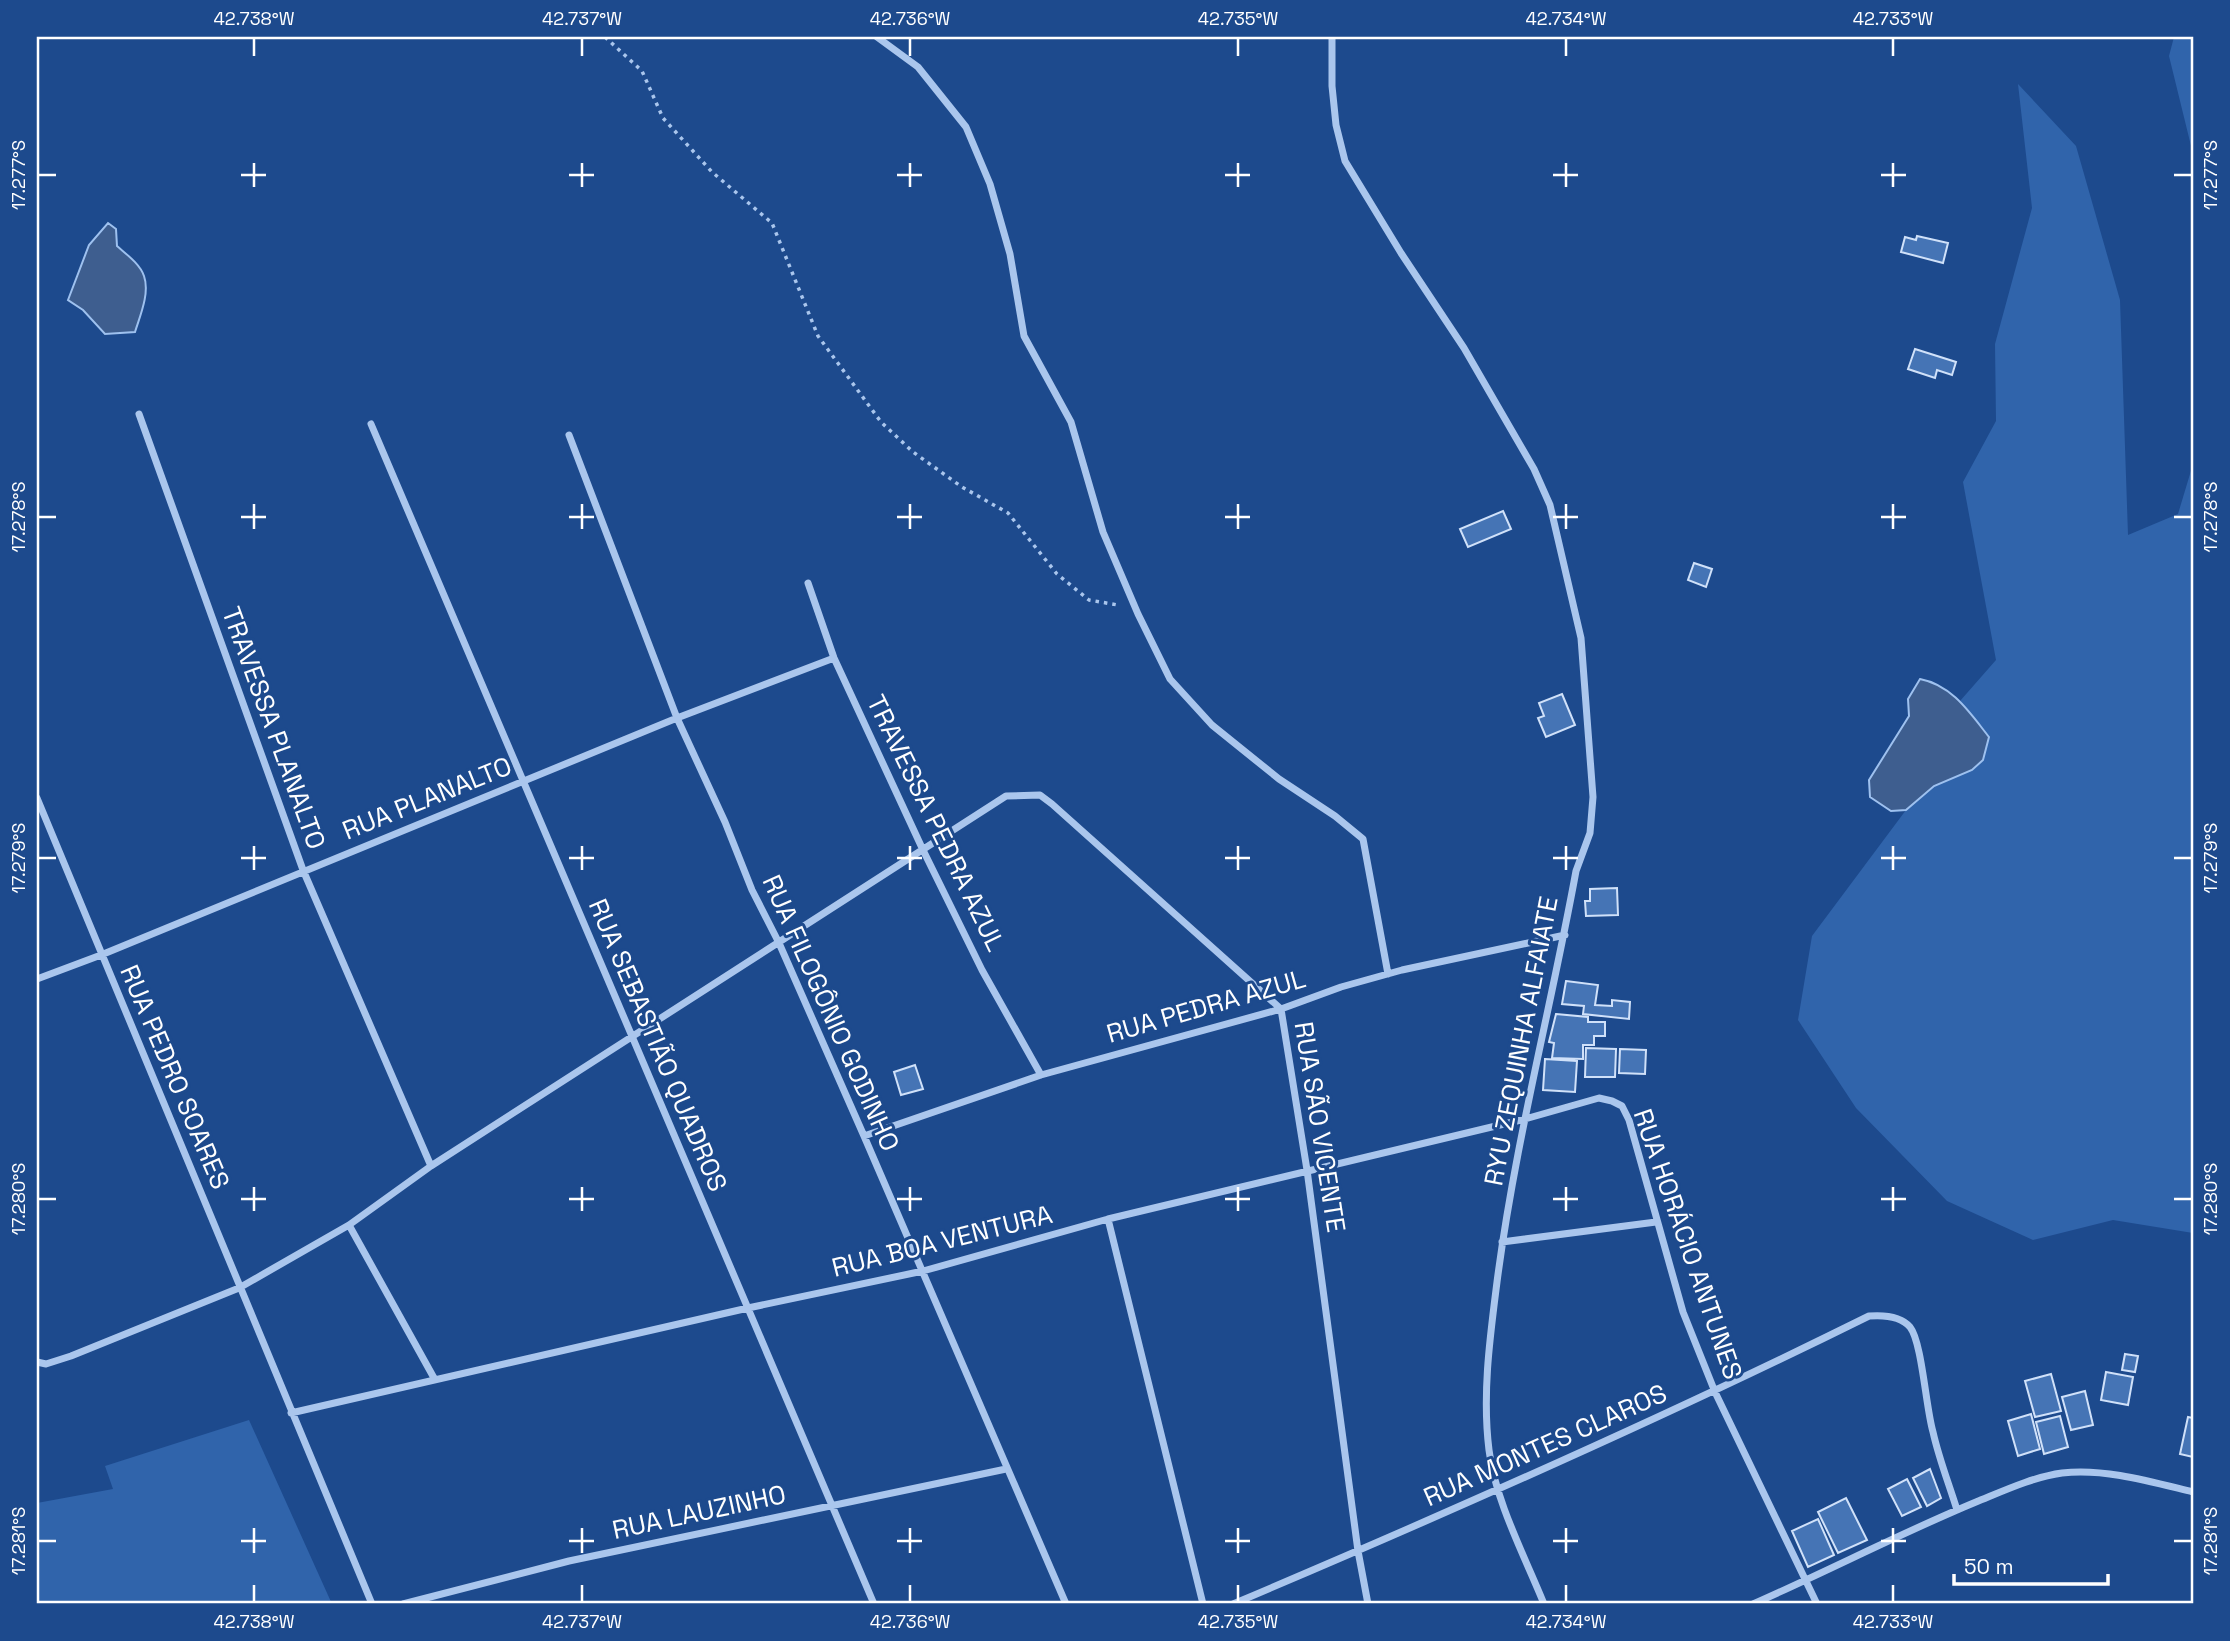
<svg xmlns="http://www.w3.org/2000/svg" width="2230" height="1641" font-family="'Space Grotesk',sans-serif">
  <rect width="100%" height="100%" fill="#1d4a8d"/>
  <path fill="#3064ab" d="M2174 37H2193V154L2169 56Z
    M2018 84 2076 146 2120 300 2128 535 2178 514 2193 464V1233L2113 1220 2033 1240 1947 1201 1856 1108 1798 1020 1812 936 1906 810 1934 786 1972 770 1983 760 1989 737 1960 701 1996 660 1963 482 1996 421 1995 344 2032 208Z
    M249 1420 332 1604H37V1503L113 1489 105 1466Z"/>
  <path fill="#3e5e8f" stroke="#9ec1ef" stroke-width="2" d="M108 223 116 229 117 246C126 254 140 264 144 276 150 293 140 316 135 332L105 334 83 310 68 300 89 245Z
    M1920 679C1952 685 1970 713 1989 737L1983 760 1972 770 1934 786 1906 810 1891 811 1870 797 1869 780 1909 716 1908 699Z"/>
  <path fill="#4574b5" stroke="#d0e1f9" stroke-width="2" d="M1917 236 1948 243 1943 263 1901 252 1905 237 1916 240Z
    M1915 349 1956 362 1952 375 1937 370 1935 378 1908 369Z
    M1503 511 1511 529 1468 547 1460 529Z
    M1694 563 1712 569 1706 587 1688 580Z
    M1562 694 1575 725 1546 737 1538 718 1544 716 1539 703Z
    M1617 888 1618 915 1586 916 1585 901H1590V889Z
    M1566 981 1598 985 1595 1005 1612 1006V1000L1630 1002 1629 1019 1583 1014 1584 1006 1562 1004Z
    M1556 1014 1588 1017V1022H1605V1036H1594V1045H1583V1059L1552 1058 1554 1043 1549 1042Z
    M1586 1048 1616 1049 1615 1077H1585Z
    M1620 1049 1646 1050 1645 1074 1619 1073Z
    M1545 1059 1577 1061 1575 1092 1543 1090Z
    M915 1065 923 1089 901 1095 894 1072Z
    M2125 1354 2138 1356 2135 1372 2122 1370Z
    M2106 1372 2133 1377 2128 1405 2101 1400Z
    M2051 1374 2061 1411 2035 1417 2025 1381Z
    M2085 1391 2093 1425 2071 1430 2062 1397Z
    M2031 1414 2040 1449 2018 1456 2008 1421Z
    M2060 1416 2068 1447 2044 1454 2036 1422Z
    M2188 1417 2193 1418V1457L2180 1454Z
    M1930 1469 1941 1498 1927 1506 1913 1478Z
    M1907 1479 1921 1507 1902 1516 1888 1489Z
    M1846 1498 1867 1540 1838 1553 1818 1512Z
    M1818 1519 1834 1555 1808 1567 1792 1531Z"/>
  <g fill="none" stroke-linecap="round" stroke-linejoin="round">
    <path stroke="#aac6ed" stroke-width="3.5" stroke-dasharray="3.5 5" stroke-linecap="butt" d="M605 37 642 71 663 118 712 172 772 223 818 336 881 422 913 452 962 487 1008 513 1057 574 1089 600 1118 605"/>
    <path stroke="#aac6ed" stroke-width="7" d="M877 37 918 67 966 127 990 184 1010 254 1024 336 1071 422 1103 532 1138 614 1170 679 1212 725 1279 779 1335 816 1363 839 1388 974
      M1332 37V86L1336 125 1345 161 1401 253 1464 348 1534 469 1550 505 1581 638 1593 797 1590 833 1576 871C1551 1008 1515 1143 1497 1282 1490 1337 1482 1394 1489 1450 1495 1500 1525 1557 1544 1604
      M139 414 303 870 431 1166
      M371 424 874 1604
      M569 435 677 718 725 822 752 890 779 943 864 1136 1066 1604
      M808 583 834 658 923 850 982 970 1041 1075
      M37 798 372 1604
      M37 979 101 955 677 718 834 658
      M864 1136 1041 1075 1281 1009 1341 987 1402 970 1565 935
      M1108 1219 1203 1604
      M349 1225 434 1378
      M1502 1242 1656 1222
      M37 1362 46 1364 71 1356 239 1288 349 1225 431 1166 1006 796 1040 795 1052 804 1281 1009 1307 1170 1358 1551 1368 1604
      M291 1413 748 1308 923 1271 1108 1219 1525 1119 1599 1098 1612 1101 1622 1106 1629 1120 1683 1312 1715 1392 1817 1604
      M403 1604 569 1561 1006 1469
      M1233 1604C1448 1513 1661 1419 1869 1316 1882 1315 1900 1315 1910 1327 1922 1342 1926 1409 1933 1432 1939 1459 1949 1484 1957 1510
      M1753 1604C1828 1571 1901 1533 1976 1502 2003 1491 2033 1477 2062 1473 2105 1468 2152 1482 2193 1492"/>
  </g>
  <path fill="none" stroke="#fff" stroke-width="2.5" d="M254 38V56M582 38V56M910 38V56M1238 38V56M1566 38V56M1893 38V56M254 163V187M582 163V187M910 163V187M1238 163V187M1566 163V187M1893 163V187M38 175H56M241 175H266M569 175H594M897 175H922M1225 175H1250M1553 175H1578M1881 175H1906M2174 175H2192M254 504V529M582 504V529M910 504V529M1238 504V529M1566 504V529M1893 504V529M38 517H56M241 517H266M569 517H594M897 517H922M1225 517H1250M1553 517H1578M1881 517H1906M2174 517H2192M254 846V870M582 846V870M910 846V870M1238 846V870M1566 846V870M1893 846V870M38 858H56M241 858H266M569 858H594M897 858H922M1225 858H1250M1553 858H1578M1881 858H1906M2174 858H2192M254 1187V1211M582 1187V1211M910 1187V1211M1238 1187V1211M1566 1187V1211M1893 1187V1211M38 1199H56M241 1199H266M569 1199H594M897 1199H922M1225 1199H1250M1553 1199H1578M1881 1199H1906M2174 1199H2192M254 1528V1553M582 1528V1553M910 1528V1553M1238 1528V1553M1566 1528V1553M1893 1528V1553M38 1541H56M241 1541H266M569 1541H594M897 1541H922M1225 1541H1250M1553 1541H1578M1881 1541H1906M2174 1541H2192M254 1585V1602M582 1585V1602M910 1585V1602M1238 1585V1602M1566 1585V1602M1893 1585V1602"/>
  <g text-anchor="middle" stroke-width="6" stroke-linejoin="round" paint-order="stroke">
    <g font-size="26" fill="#fff" stroke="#1d4a8d">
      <text transform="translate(274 728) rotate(70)" y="9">TRAVESSA PLANALTO</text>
      <text transform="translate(427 798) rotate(-22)" y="9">RUA PLANALTO</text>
      <text transform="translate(936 823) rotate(64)" y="9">TRAVESSA PEDRA AZUL</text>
      <text transform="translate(1206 1006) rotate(-16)" y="9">RUA PEDRA AZUL</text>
      <text transform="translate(831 1013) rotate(66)" y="9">RUA FILOGÔNIO GODINHO</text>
      <text transform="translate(1521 1041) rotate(-79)" y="9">RYU ZEQUINHA ALFAIATE</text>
      <text transform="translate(658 1045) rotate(67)" y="9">RUA SEBASTIÃO QUADROS</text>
      <text transform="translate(175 1077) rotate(67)" y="9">RUA PEDRO SOARES</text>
      <text transform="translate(1320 1127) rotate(81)" y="9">RUA SÃO VICENTE</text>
      <text transform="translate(942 1241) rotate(-14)" y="9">RUA BOA VENTURA</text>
      <text transform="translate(1688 1244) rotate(71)" y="9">RUA HORÁCIO ANTUNES</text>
      <text transform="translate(1545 1445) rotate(-24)" y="9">RUA MONTES CLAROS</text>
      <text transform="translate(699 1512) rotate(-12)" y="9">RUA LAUZINHO</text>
    </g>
  </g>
  <rect width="2230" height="1641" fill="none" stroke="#1d4a8d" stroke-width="77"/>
  <path d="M1954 1574v10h154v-10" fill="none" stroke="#ffffff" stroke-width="3.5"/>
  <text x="1964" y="1574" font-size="21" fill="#ffffff" stroke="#1d4a8d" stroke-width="5" paint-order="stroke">50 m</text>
  <rect x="38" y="38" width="2154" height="1564" fill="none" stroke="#fff" stroke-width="2.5"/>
  <g font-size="18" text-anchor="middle" fill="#fff">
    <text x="254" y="25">42.738°W</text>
    <text x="582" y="25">42.737°W</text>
    <text x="910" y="25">42.736°W</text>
    <text x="1238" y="25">42.735°W</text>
    <text x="1566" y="25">42.734°W</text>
    <text x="1893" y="25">42.733°W</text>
    <text transform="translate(19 175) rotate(-90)" y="6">17.277°S</text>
    <text transform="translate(2211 175) rotate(-90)" y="6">17.277°S</text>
    <text transform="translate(19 517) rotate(-90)" y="6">17.278°S</text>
    <text transform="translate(2211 517) rotate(-90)" y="6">17.278°S</text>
    <text transform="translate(19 858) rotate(-90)" y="6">17.279°S</text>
    <text transform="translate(2211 858) rotate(-90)" y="6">17.279°S</text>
    <text transform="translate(19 1199) rotate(-90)" y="6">17.280°S</text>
    <text transform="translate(2211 1199) rotate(-90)" y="6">17.280°S</text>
    <text transform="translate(19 1541) rotate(-90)" y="6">17.281°S</text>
    <text transform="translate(2211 1541) rotate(-90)" y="6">17.281°S</text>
    <text x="254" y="1628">42.738°W</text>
    <text x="582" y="1628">42.737°W</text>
    <text x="910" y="1628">42.736°W</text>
    <text x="1238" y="1628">42.735°W</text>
    <text x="1566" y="1628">42.734°W</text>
    <text x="1893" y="1628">42.733°W</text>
  </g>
</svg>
